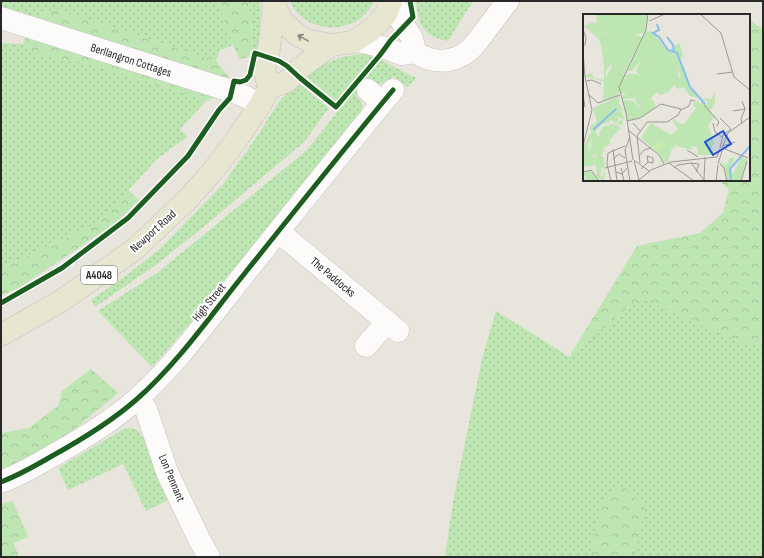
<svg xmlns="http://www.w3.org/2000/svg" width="764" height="558" font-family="'Sofia Sans Condensed',sans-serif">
  <defs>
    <pattern id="grass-dots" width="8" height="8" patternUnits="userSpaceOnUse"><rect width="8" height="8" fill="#bee6b2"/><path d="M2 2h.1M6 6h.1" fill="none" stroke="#a3c599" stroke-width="1.8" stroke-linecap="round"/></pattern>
    <pattern id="forest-crowns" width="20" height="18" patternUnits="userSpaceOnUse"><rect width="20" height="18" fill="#bee6b2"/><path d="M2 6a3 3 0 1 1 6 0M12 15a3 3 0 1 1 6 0" fill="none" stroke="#a3c599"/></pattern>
  </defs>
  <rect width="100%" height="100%" fill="#e8e5dc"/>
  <path fill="url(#grass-dots)" d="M1 1H217L233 45 220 50 216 61 54 9 32 18 1 9Z
    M247 1H259L261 10 258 50 253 49 250 10Z
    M290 1H374C359 36 305 36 290 1Z
    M416 1H473L448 41C422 36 419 25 416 1Z
    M1 43 23 44 36 55 83 62 207 100 180 129 187 137 158 158 98 223 11 263 1 271Z
    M363 54 375 55 336 101 305 75C325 62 339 56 363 54Z
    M381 60 416 78 408 87 393 76 388 82 384 84 377 83 370 78 356 96C363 102 363 105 361 114L242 264 152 367 98 311 157 273 306 151 338 111Z
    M297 82 329 108 303 143 202 228 153 267 95 307 91 300 127 275 161 248 224 183 256 138 279 102Z
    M640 298 740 342 763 344V557H445L453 502 482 359 496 311 552 346 569 357Z
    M132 428 138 431 145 441 168 500 146 511 123 464 68 490 58 468 124 429Z"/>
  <path fill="url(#forest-crowns)" d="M217 1H247L250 10 253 49 248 57 240 59 233 45Z
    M54 9 216 61 228 76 222 96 207 100 83 62 36 55 23 44 32 18Z
    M749 20 763 29V344L740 342 640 298 569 357 637 246 700 233 723 213 729 189 718 180H749Z
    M128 190 139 200 116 223 17 289 1 295V271L11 263 98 223Z
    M91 369 118 393 76 428 31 456 1 470V433L29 428 58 406 62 391Z
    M623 486 645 507 636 552 633 557H591L595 529 605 495Z
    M13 501 28 537 14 543 19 557H1V504Z"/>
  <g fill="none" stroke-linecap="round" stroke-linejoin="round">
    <g stroke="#c4c3c2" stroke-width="23">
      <path id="minor" d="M393 1 400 19 412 38 415 52C431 63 451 64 467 52 474 47 480 38 485 31 493 21 500 11 508 1
        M1 18 231 91 244 96 260 105
        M356 40 385 48 401 54 415 52
        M368 90 382 103
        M279 232 398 331
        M366 346 387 322
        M137 399 146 409 167 472 199 539 209 557
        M1 482C19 475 35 466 52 456 81 440 112 421 137 399 178 363 211 315 245 273 294 212 343 150 393 90"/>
    </g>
    <g stroke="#c4c2bf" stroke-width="23">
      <path id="major" d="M272 1 283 22 299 36 310 41 331 45 353 42 371 30 386 14 391 1
        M269 88 286 82 299 69 331 45
        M1 335 61 301 135 249 187 200 212 172 237 139 260 105 269 88 264 69 268 57 274 6"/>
    </g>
    <use href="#minor" stroke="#fcfbfa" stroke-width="22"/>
    <use href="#major" stroke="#e7e6d1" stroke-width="22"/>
    <g stroke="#fff" stroke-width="8">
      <path id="cycleway" d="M1 303 62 268 128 218 188 156 219 110 230 98 234 81 240 82 246 80 250 75 255 53 279 61 287 66 300 78 336 107 380 55 391 40 413 17 410 1
        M1 482C19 475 35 466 52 456 81 440 112 421 137 399 178 363 211 315 245 273 294 212 343 150 393 90"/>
    </g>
    <use href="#cycleway" stroke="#1b5e20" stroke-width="5"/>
  </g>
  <defs><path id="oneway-shaft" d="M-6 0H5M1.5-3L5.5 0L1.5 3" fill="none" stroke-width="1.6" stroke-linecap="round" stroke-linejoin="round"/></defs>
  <use stroke="#88877c" href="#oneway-shaft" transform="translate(303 38) rotate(-151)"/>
  <g text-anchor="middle" stroke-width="4" stroke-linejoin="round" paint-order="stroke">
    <rect fill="#fff" stroke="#686868" stroke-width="1" x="81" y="266" width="36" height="18" rx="3"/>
    <g font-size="11" font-weight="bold" fill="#282828">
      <text x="99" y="279">A4048</text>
    </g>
    <g font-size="12" fill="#282828" stroke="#fff">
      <text transform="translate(131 60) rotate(18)" y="4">Berllangron Cottages</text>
      <text transform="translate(153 231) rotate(-42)" y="4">Newport Road</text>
      <text transform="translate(333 277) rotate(40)" y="4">The Paddocks</text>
      <text transform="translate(209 302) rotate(-51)" y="4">High Street</text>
      <text transform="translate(172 478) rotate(67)" y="4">Lon Pennant</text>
    </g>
  </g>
  <g transform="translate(583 14)">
    <rect width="167" height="167" fill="#e8e5dc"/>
    <path d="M18 7 24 17 16 22 10 11ZM68 17 86 38 93 41 96 64 101 73 95 75 91 71 86 78 77 81 74 78 66 86 69 85 73 92 59 103 44 107 39 86 51 87 54 93 66 86 54 92 52 84 38 85 40 81 45 80 37 79V73L39 65H45L40 63 43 60H54L58 64 53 57 58 46 49 57H43L62 18ZM115 86 121 98 130 104 125 112 132 130 121 135 109 132 108 136 94 132 81 118 83 117 87 122 95 115 89 106 91 105 97 110H101L113 94 109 90ZM8 125 9 139 17 141 6 142 12 144 14 150 4 153 0 152V139L2 137 3 140 6 137ZM7 156 15 167H3L0 158Z" fill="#bee6b2"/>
    <path d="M10 8 16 22 24 18 20 11 52 18V23L24 28 23 34 19 36 16 25 1 12ZM96 29 100 40 97 47 104 59 103 61 108 75 120 85 122 91 125 88 120 84 128 85 132 78V88L127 97 133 105 121 100 117 94 119 85 107 82 95 65 98 63 92 46 93 41 86 37ZM48 39 34 82 25 64 23 69 7 63 4 64 2 61 9 59 10 63 21 66V48L19 49 21 44 28 50 23 57 22 66 27 55 30 56ZM37 82 36 90 40 95 38 97 42 106 33 102 36 105 34 108 39 106 40 112 27 106 26 109 19 110 12 118 19 126 14 136 18 139 24 133 18 142 21 144 22 153 19 154 17 162 19 163 22 154 21 166 16 165 12 161 14 160 12 145 6 142 13 143 16 140 9 139V125L5 130 6 141 0 139 1 131 9 117 6 116 8 115 7 112 14 108 10 94ZM118 108 120 126 100 123 102 118 115 114ZM33 109 22 119 20 124H18L16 120 19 113ZM129 130 130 141H114L115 133 122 135ZM158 143 164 146 158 167H144L142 155 137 149 141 147 139 150 143 151 147 144H152L147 154 150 160Z" fill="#bee6b2"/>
    <path d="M13 0H65L62 18 52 21 59 23 38 65 36 79 34 82 20 87 21 67 29 57 28 50H21L19 36 24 34 21 29 33 18H25L18 7 10 11 14 7ZM68 109 89 122 87 125 93 131 88 136 85 148 82 149 76 140 58 124ZM33 110 38 114 27 125V131L22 132 18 139 14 136 13 132 22 119Z" fill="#bee6b2"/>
    <path d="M77 125 83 131 74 137 68 132Z" fill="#c9eaaf"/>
    <path fill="none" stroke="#8abfee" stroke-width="2" d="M74 10 76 16 70 19 76 23 85 36 94 39 107 73 122 90M84 23 90 31 91 37M10 116 33 95M148 167 147 155 167 132"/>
    <path fill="none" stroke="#9b9994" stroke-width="1" d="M117 0 138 19 151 63 167 76M66 7 82 0M0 15 3 24 2 31H0M0 37 2 63 9 96 0 132M134 60 150 58M3 67 9 66 18 70M0 81 2 93M6 81 15 89 37 81M159 87 162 95 158 105 159 110M121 91 136 108 134 112M98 96 106 92 108 86 112 87M150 97 162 95M137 104 148 115M44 107 57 104 78 90 98 95 95 101 84 108H64L54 122M50 109 58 118M130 109 132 118 139 123M45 116 76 141 81 150M54 122 57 149M140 132 152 128M137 134 140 121 148 115M139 134 145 119 167 103M30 135 34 167M142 135 165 144M104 136 115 143M56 142 61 136 68 134M30 145 36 140 42 144M50 146 43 99 36 73 63 16 65 0M51 146 66 157M51 147 56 166M86 149 111 167M108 149 116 150 113 158M135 150 139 137M137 150 141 154 144 167M22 154 49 147M38 154 41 167M91 154 95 151 108 149 121 166M58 155 65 148 64 142 70 144V149L65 148M0 158 8 156 16 167M33 158 39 160 44 154M56 166 68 156 88 148 134 143 137 135M121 166 122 143M28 167 24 150 25 139 42 132M47 167 42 136 47 123M133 167 135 151M158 167 164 147"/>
    <path fill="#1d4ed8" fill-opacity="0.15" stroke="#1d4ed8" stroke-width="2" d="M140 117 148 130 130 141 122 128Z"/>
    <rect width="167" height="167" fill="none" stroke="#282828" stroke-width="2"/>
  </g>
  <rect width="764" height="558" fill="none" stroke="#282828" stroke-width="4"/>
</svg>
